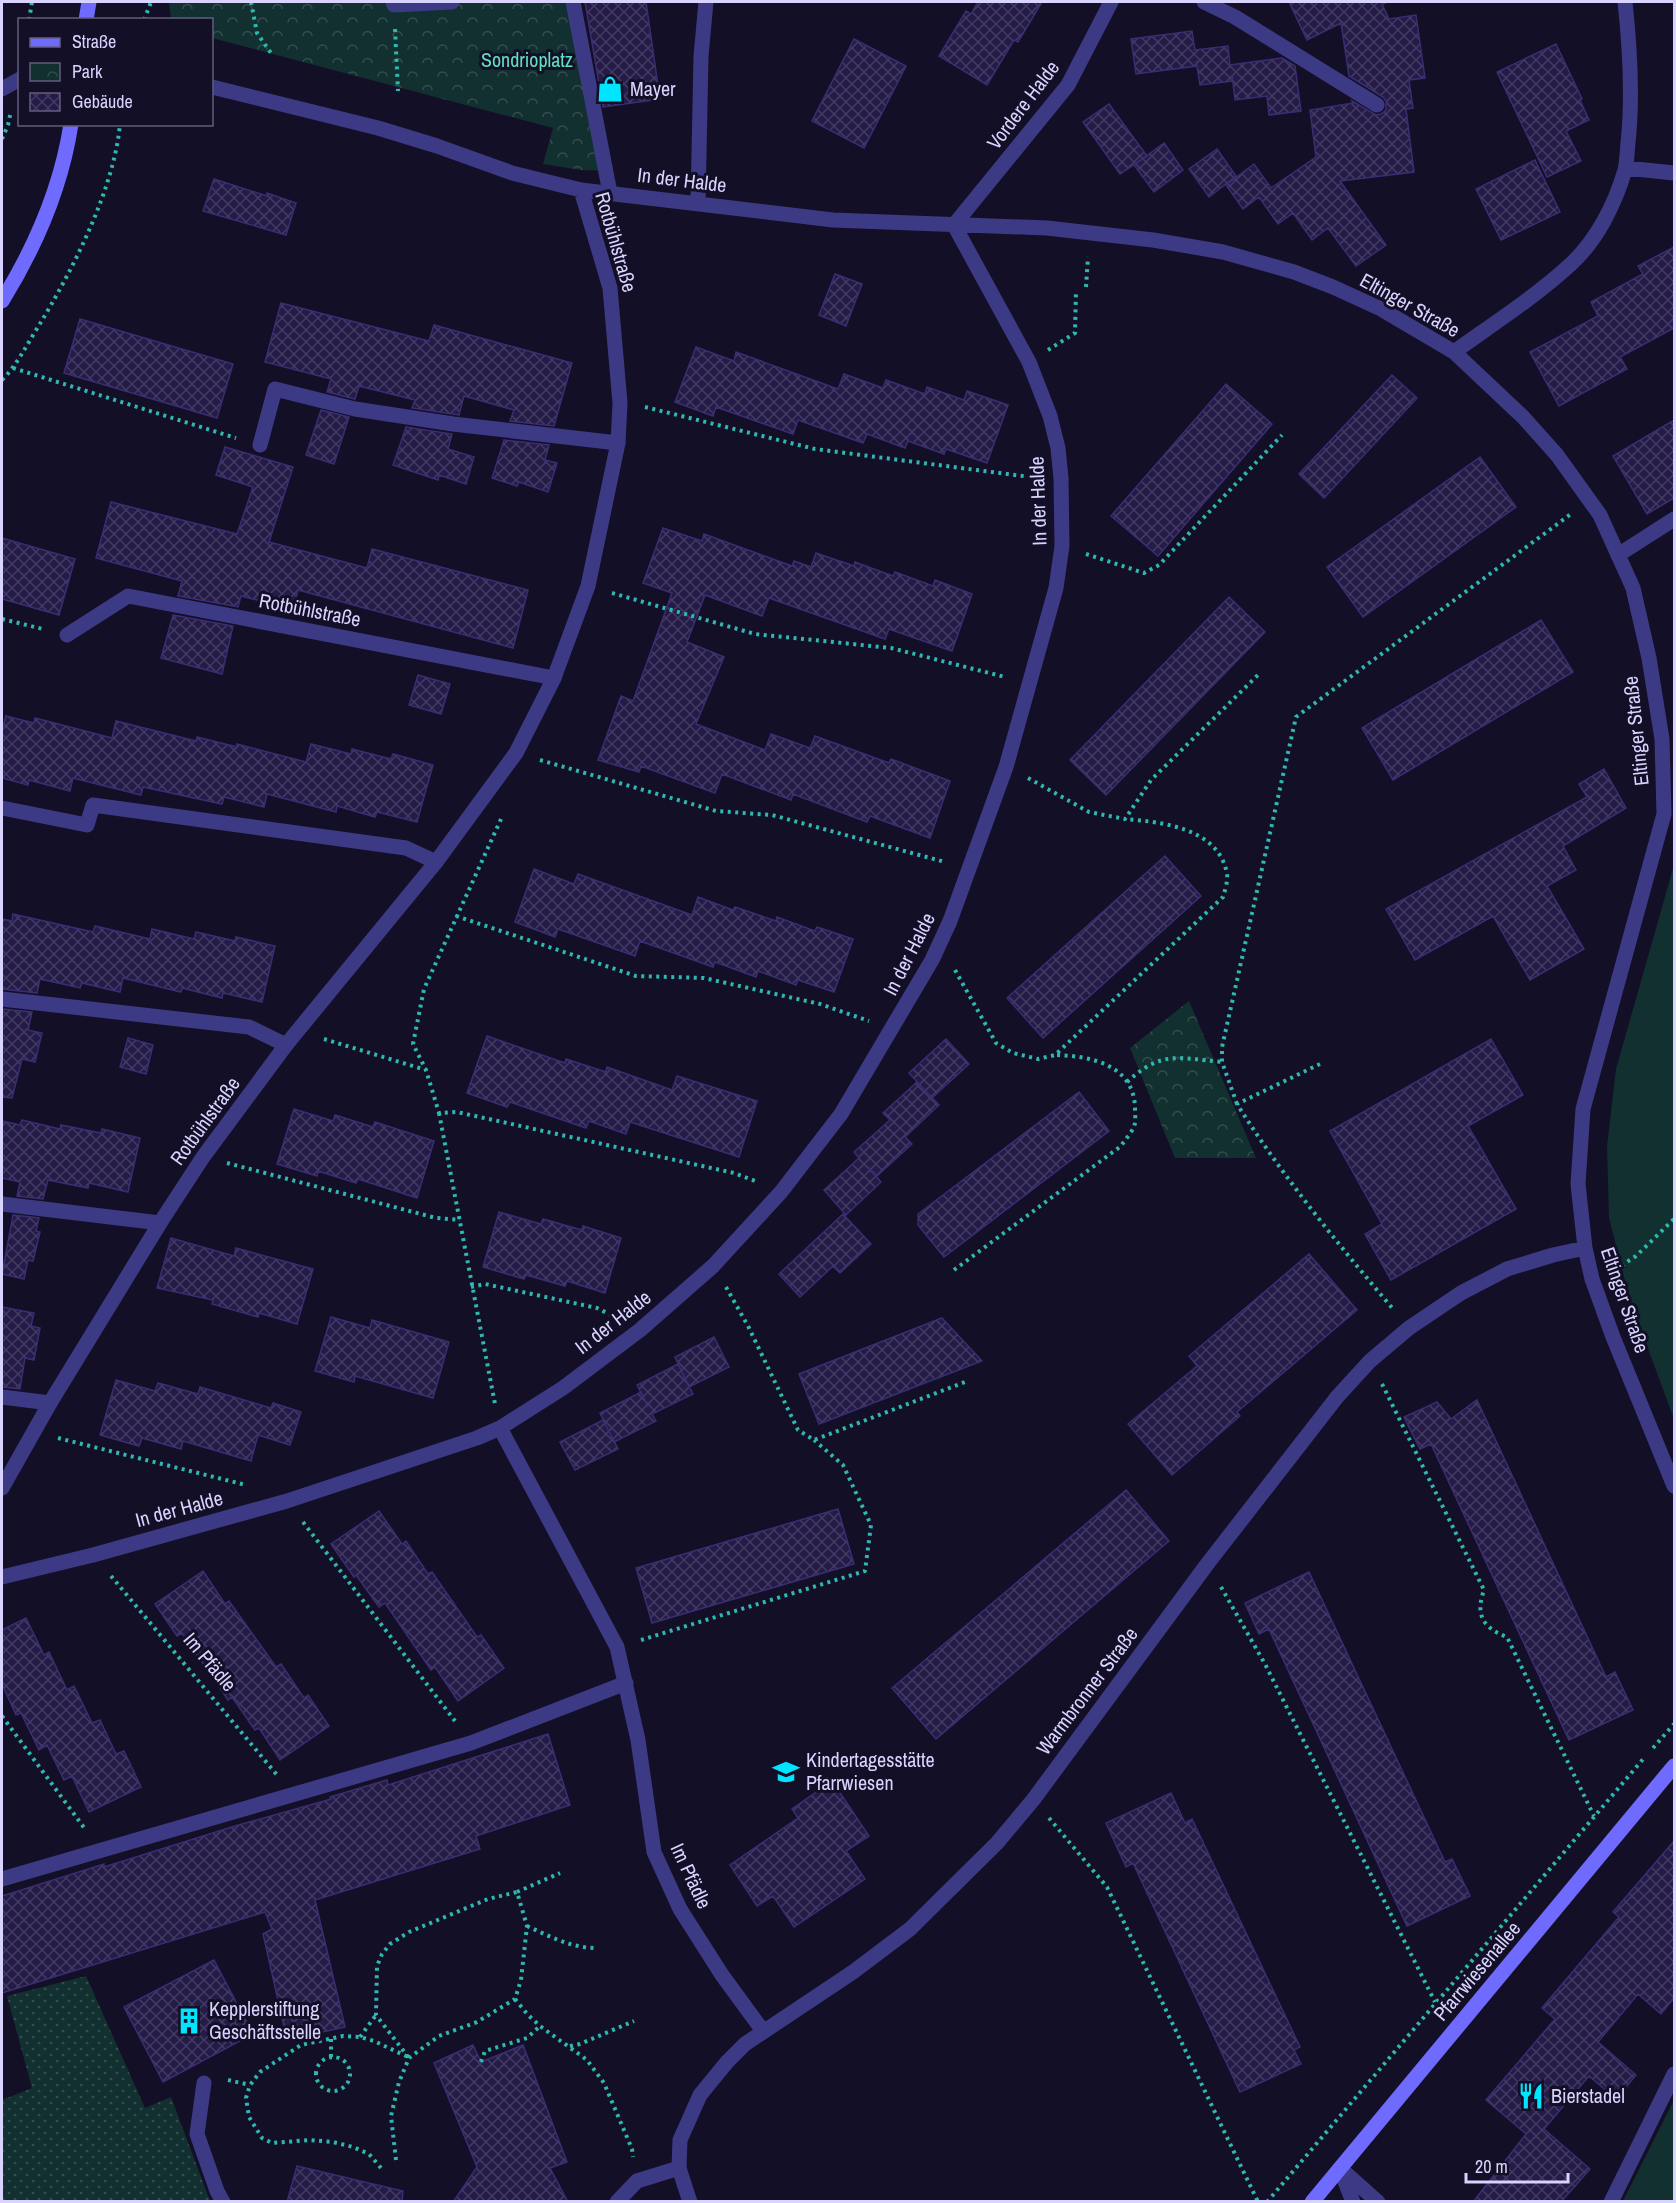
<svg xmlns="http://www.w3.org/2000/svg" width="1676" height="2203" font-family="'Archivo Narrow',sans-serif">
  <defs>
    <pattern id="park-crowns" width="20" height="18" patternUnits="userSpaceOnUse" patternTransform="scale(1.5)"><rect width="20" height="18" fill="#12302f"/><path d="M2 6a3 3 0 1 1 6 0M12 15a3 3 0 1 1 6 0" fill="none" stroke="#344d4e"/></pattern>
    <pattern id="garden-dots" width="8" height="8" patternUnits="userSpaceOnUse" patternTransform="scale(1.5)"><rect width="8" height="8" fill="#12302f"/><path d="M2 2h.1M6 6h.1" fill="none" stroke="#344d4e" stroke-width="1.8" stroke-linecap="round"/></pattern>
    <pattern id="building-cross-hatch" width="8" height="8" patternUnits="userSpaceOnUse" patternTransform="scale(1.5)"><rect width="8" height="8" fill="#241b47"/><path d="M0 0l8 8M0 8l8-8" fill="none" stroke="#433b63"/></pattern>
  </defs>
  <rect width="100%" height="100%" fill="#130f26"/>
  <path fill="#12302f" d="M1674 865V1419L1629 1297 1609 1218 1607 1146 1616 1069Z
    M1674 2100V2201H1623Z"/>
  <path fill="url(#park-crowns)" d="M169 2H574L613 171 581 170 543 164 553 128 212 38V20L174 19 171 18Z
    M1189 1001 1256 1158H1175L1130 1048Z"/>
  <path fill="url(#garden-dots)" d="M86 1976 145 2108 171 2097 210 2201H2V2100L32 2088 7 1996Z"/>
  <path fill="url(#building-cross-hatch)" stroke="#3b2d73" stroke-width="1.5" d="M585 2H646L660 99 603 107Z
    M978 2H1042L1018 42 1014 40 987 85 939 56 966 11 971 14Z
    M1289 2H1388L1382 4 1389 19 1416 15 1425 78 1409 80 1413 108 1406 109 1414 172 1340 181 1386 245 1356 266 1328 228 1312 240 1293 213 1278 224 1259 197 1243 209 1226 185 1254 164 1271 188 1316 157 1310 110 1353 103 1352 101 1376 115 1381 114 1386 110V101L1383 97 1349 76 1341 23 1307 40Z
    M1192 31 1195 50 1228 46 1230 65 1282 58 1295 66 1301 111 1269 115 1267 96 1235 100 1232 75V81L1200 85 1196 61 1197 66 1136 74 1131 39Z
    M854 39 906 66 864 148 812 121Z
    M1556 44 1582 99 1580 100 1589 120 1566 131 1581 161 1547 177 1497 72Z
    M1109 104 1147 156 1120 174 1083 122Z
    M1164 143 1183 170 1154 192 1134 165Z
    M1217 149 1236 176 1209 197 1189 169Z
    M1535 160 1560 212 1501 240 1476 189Z
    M214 179 267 196V193L296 203 286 235 203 211Z
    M1674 247V328L1620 357 1627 369 1559 406 1530 352 1598 316 1591 302 1643 274 1638 266Z
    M835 274 862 284 846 326 819 315Z
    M281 303 429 341 434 325 572 363 554 426 510 421 514 410 464 396 459 415 412 408 415 400 359 386 355 399 327 392 331 379 265 362Z
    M80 319 233 364 217 418 64 373Z
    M696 347 734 361 736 352 838 389 844 374 883 388 886 380 925 394 927 387 964 400 967 391 1008 405 987 463 946 449 944 454 908 441 905 448 867 434 863 443 798 420 793 434 716 407 713 416 675 402Z
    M1392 375 1417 398 1324 498 1299 474Z
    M1226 384 1272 424 1158 556 1111 516Z
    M321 410 349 417 334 464 306 455Z
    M1674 420V498L1647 514 1613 456Z
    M406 427 452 434 448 449 474 457 466 484 439 475 438 480 393 465Z
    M504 440 549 445 545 460 557 463 548 492 519 482 517 486 492 478Z
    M225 447 293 467 269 542 367 568 372 549 528 590 513 648 298 590 293 609 241 596 238 607 178 596 182 581 96 558 111 502 237 534 253 487 216 475Z
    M1480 457 1516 507 1363 617 1327 567Z
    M663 528 702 541 704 534 792 566 794 561 811 567 816 553 854 566 855 562 893 576 895 572 933 586 935 580 972 594 952 651 889 629 885 639 769 598 762 616 705 595 687 642 724 657 696 724 765 750 771 734 810 748 815 736 889 763 891 759 950 781 930 838 870 816 867 822 793 794 791 800 722 774 715 793 641 766 639 772 598 760 621 696 633 701 672 593 643 583Z
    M2 538 75 559 59 615 2 599Z
    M1229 597 1265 632 1106 795 1070 760Z
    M173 615 233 626 222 674 161 658Z
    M1541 620 1573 672 1393 780 1362 728Z
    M418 675 450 684 441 714 409 705Z
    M6 716 34 723 35 718 112 738 116 721 196 741 197 737 237 747V744L306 762 311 744 351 754 352 749 391 759 393 754 433 765 417 822 377 812 375 817 337 806 336 812 267 794 264 807 224 797 222 804 143 787 141 795 73 778 70 791 29 780 28 785 2 778V730Z
    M1604 769 1626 808 1563 846 1576 870 1547 886 1584 949 1530 980 1493 916 1415 960 1386 909 1587 797 1579 784Z
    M1165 856 1201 896 1043 1038 1007 998Z
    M534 869 574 884 578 874 692 915 698 897 733 910 735 907 776 921 777 917 815 931 817 927 853 939 834 992 798 980 796 985 758 971 756 977 715 962 713 967 640 941 635 956 558 929 555 937 515 922Z
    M13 914 93 932 95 926 150 939 152 929 194 939 196 932 235 941 236 937 275 946 262 1002 223 993 222 998 182 988 181 992 123 978 120 992 82 983 80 988 40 979 37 993 2 989V919L12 921Z
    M2 1009 32 1012 28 1030 42 1033 35 1062 22 1059 12 1098 2 1097Z
    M487 1036 565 1063 566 1059 606 1072 607 1067 672 1090 677 1076 757 1101 739 1157 630 1122 626 1134 589 1121 586 1128 510 1102 507 1107 467 1093Z
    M128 1038 153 1045 146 1074 120 1067Z
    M946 1039 969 1064 932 1098 909 1073Z
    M1491 1039 1523 1095 1468 1126 1516 1209 1391 1280 1365 1234 1382 1224 1330 1131Z
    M917 1082 939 1105 905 1137 912 1144 877 1176 868 1167 881 1182 846 1215 824 1190 859 1158 854 1152 890 1120 883 1113Z
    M1079 1092 1109 1131 944 1257 918 1225V1214Z
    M294 1109 333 1121 335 1115 373 1127 375 1122 434 1141 417 1198 358 1179 356 1183 318 1171 317 1176 277 1164Z
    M22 1120 60 1129 61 1125 101 1133 102 1129 140 1138 128 1192 89 1183 88 1188 48 1180 43 1199 17 1196 20 1182 2 1178V1121L20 1125Z
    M499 1212 541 1224 543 1219 582 1230 583 1226 621 1238 605 1293 567 1281 565 1286 526 1275 524 1279 483 1267Z
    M843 1214 871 1244 840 1273 833 1266 800 1297 779 1274Z
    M13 1215 39 1218 36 1231 40 1232 33 1261 28 1260 24 1279 2 1274Z
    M171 1238 234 1256 236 1248 313 1269 297 1324 259 1313 258 1317 212 1304 213 1300 157 1288Z
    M1309 1254 1357 1310 1237 1412 1240 1416 1172 1475 1128 1424 1197 1366 1189 1356Z
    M2 1307 34 1313 31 1326 40 1328 34 1360 25 1358 20 1389 2 1387Z
    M331 1317 370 1328 372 1320 449 1342 433 1398 355 1376 354 1382 315 1371Z
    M942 1318 982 1361 819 1424 799 1374Z
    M714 1337 729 1367 689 1387 675 1357Z
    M678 1364 693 1394 652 1414 656 1421 614 1442 600 1413 641 1392 648 1407 637 1385Z
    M116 1380 155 1391 158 1383 198 1394 200 1387 271 1408 273 1403 301 1412 290 1445 258 1435 251 1461 183 1441 181 1449 142 1438 139 1446 100 1435Z
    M1477 1400 1606 1677 1615 1672 1633 1710 1569 1740 1431 1444 1420 1449 1404 1417 1437 1402 1451 1419Z
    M603 1420 618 1449 575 1470 560 1442Z
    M1126 1490 1169 1541 936 1739 892 1688Z
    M838 1509 854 1564 652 1623 636 1568Z
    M379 1511 402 1544 406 1541 428 1574 432 1572 477 1637 481 1635 504 1668 458 1701 435 1667 431 1670 385 1603 379 1607 356 1575 354 1577 331 1544Z
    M203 1571 225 1604 229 1601 276 1667 281 1664 304 1698 308 1695 329 1726 280 1760 259 1728 255 1730 232 1697 228 1700 182 1633 177 1636 155 1604Z
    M1309 1572 1445 1862 1452 1859 1470 1896 1407 1926 1269 1629 1259 1634 1245 1603Z
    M26 1618 44 1655 49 1652 67 1690 74 1686 92 1723 100 1720 116 1754 124 1751 141 1787 89 1812 72 1776 64 1780 47 1745 39 1750 21 1713 16 1715 2 1684V1630Z
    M548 1734 570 1805 476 1836 480 1849 315 1900 345 2027 287 2040 263 1934 272 1929 265 1912 2 1993V1896L104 1864V1867L235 1826 331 1799 330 1797 387 1780 388 1785Z
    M832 1781 869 1836 846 1851 865 1879 794 1927 773 1896 757 1906 730 1865 798 1818 792 1809Z
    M1171 1793 1185 1823 1192 1819 1300 2047 1294 2050 1301 2064 1240 2092 1133 1863 1126 1867 1106 1823Z
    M1674 1841V1998L1661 2014 1638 1994 1598 2042 1636 2075 1616 2099 1589 2076 1544 2129 1590 2169 1561 2202H1473L1526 2134 1486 2100 1555 2019 1542 2008 1619 1917 1613 1912Z
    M214 1960 253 2034 163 2082 124 2007Z
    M473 2045 481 2062 523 2045 567 2162 550 2168 568 2202H453L477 2167 434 2063Z
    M297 2166 403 2191 402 2202H287Z"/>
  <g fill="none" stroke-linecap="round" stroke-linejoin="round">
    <path stroke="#2fb8b0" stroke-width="4" stroke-dasharray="3 4.5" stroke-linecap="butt" d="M251 2 257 33 273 56
      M29 20 32 2
      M144 20 151 2
      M395 29 398 91
      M2 139 8 125 11 111
      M1086 287 1088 257
      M1048 350 1075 333 1076 290
      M13 368 236 438
      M2 380C17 365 26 346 38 327 72 271 114 190 120 124
      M645 407 815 449 1038 478
      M1086 554 1144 573 1159 565 1282 435
      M612 593 755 634 891 648 1005 677
      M2 619 43 629
      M540 760 716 811 772 815 945 862
      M1028 778 1089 812 1125 819 1151 780 1261 672
      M501 819 424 989 413 1044 426 1070 439 1113 457 1112 734 1173 758 1182
      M456 916 636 976 704 978 820 1004 869 1021
      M955 970 996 1043 1013 1053 1038 1059 1055 1055 1223 897C1225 890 1228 881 1227 874 1219 828 1162 822 1125 819
      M324 1039 426 1070
      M1320 1064 1237 1104C1283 1177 1338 1244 1393 1309
      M1127 1082C1162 1050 1178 1058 1222 1062
      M1237 1104 1222 1062V1047L1296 717 1571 514
      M439 1113 495 1404
      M227 1163 436 1218 460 1220
      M954 1270 1121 1146C1125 1140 1131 1133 1134 1127 1136 1121 1135 1114 1135 1108 1134 1065 1091 1056 1056 1055
      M1615 1270 1636 1256 1674 1219
      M471 1287 485 1284 597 1308 615 1317
      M726 1287 748 1326 798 1430 814 1440 965 1382
      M1382 1384 1484 1590C1475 1615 1483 1628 1507 1637L1594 1816
      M58 1438 246 1485
      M303 1522 455 1721
      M111 1576 277 1775
      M1221 1587 1265 1664 1435 2002
      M641 1640 865 1571 871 1525 843 1465 814 1440
      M2 1716 85 1829
      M1653 1748 1674 1724
      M1049 1818 1107 1887 1258 2202
      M517 1892 560 1873
      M527 1926C549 1936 571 1948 596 1948
      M515 1999 528 2015 540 2026 587 2060 604 2083 632 2149 633 2157
      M360 2037 376 2015
      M570 2046 580 2044 634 2021
      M331 2057V2038
      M316 2074a17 17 0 1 1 34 0a17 17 0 1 1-34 0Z
      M481 2062 485 2051 527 2038 540 2026
      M228 2080 250 2085
      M396 2160 391 2116 399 2082 409 2058 439 2036 477 2022 515 1999 521 1980 527 1926 517 1892 488 1899 409 1932 390 1944 382 1954 377 1966 376 2015 409 2058
      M381 2168 369 2154 353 2147 333 2142 310 2140 272 2143 262 2138 249 2117 246 2098 250 2085 260 2072 301 2045 343 2036 360 2037 374 2041 408 2057
      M1267 2202 1644 1758"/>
    <path stroke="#3d3a85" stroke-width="15" d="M1204 2 1235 17 1377 105
      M260 445 275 389 355 409 453 424 618 443
      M1618 555 1674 519
      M67 635 128 596 554 678
      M2 808 87 825 93 805 406 848 436 862
      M2 999 249 1027 286 1045
      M2 1204 160 1223
      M2 1397 50 1403
      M2 1879 471 1743 626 1683
      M204 2083 197 2134 217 2191 223 2202
      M1340 2168 1378 2202
      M1341 2171 1353 2202
      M617 2202 637 2181 679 2168
      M1611 2202 1674 2074"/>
    <path stroke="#3d3a85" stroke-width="15" d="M393 2 394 5 452 2
      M573 2 610 193"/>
    <path stroke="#3d3a85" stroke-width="15" d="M212 87 378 128 437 146 512 173 581 190 833 220 1047 228 1153 240 1223 252 1294 272 1333 287 1381 309 1454 352 1523 417 1557 455 1600 515 1633 588 1649 658 1662 739 1664 814 1583 1109 1578 1184 1585 1248 1592 1279 1613 1337 1674 1486
      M2 89 20 79
      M1626 168 1674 173
      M698 203 701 56 706 2
      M954 225 1068 85 1111 2
      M1454 352C1493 324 1535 297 1571 264 1597 240 1615 204 1625 170 1627 162 1627 152 1628 143 1633 96 1630 48 1625 2
      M500 1428 617 1647 638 1740 654 1852 680 1909 722 1975 763 2031
      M2 1488 50 1403 160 1223 203 1157 286 1045 436 862 516 753 554 678 588 586 618 443 620 403 610 288 581 190
      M2 1577 93 1555 287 1501 477 1438 500 1428 563 1388 640 1330 713 1266 781 1192 841 1114 932 960 950 921 1006 767 1056 588 1062 546 1061 478 1058 448 1050 416 1029 362 954 225
      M690 2202 679 2168 680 2140 700 2095 727 2062 745 2044 853 1972 910 1929 997 1843 1033 1800 1208 1563 1337 1397 1370 1361 1409 1328 1461 1293 1507 1269 1553 1255 1585 1248"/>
    <path stroke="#6f6bff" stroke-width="15" d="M86 20 89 2
      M2 301C36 246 61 189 71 124
      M1312 2202 1674 1766"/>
  </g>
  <defs>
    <g id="shop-bare" transform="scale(2.07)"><path d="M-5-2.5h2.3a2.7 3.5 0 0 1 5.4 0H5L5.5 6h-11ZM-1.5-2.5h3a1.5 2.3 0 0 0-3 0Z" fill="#00e5ff" stroke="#130f26" stroke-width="2.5" paint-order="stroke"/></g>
    <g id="school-bare" transform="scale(2.07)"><path d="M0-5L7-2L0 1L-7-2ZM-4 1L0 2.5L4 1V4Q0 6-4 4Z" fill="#00e5ff" stroke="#130f26" stroke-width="2.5" paint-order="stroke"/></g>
    <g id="building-bare" transform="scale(2.07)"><path d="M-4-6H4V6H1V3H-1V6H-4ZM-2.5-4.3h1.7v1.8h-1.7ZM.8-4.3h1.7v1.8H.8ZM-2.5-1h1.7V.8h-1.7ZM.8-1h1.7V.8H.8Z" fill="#00e5ff" stroke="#130f26" stroke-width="2.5" paint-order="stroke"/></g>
    <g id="restaurant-bare" transform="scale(2.07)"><path d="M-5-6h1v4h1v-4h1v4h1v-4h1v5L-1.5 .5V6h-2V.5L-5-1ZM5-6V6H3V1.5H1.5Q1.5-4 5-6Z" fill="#00e5ff" stroke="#130f26" stroke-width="2.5" paint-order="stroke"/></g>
  </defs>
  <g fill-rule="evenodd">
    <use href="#shop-bare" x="610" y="89"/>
    <use href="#school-bare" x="786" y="1772"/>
    <use href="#building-bare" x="189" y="2021"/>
    <use href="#restaurant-bare" x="1531" y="2096"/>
  </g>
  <g text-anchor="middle" stroke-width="6" stroke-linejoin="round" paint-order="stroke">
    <g font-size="20" fill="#5fe0c0" stroke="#130f26">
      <text x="527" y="67">Sondrioplatz</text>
    </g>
    <g font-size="20" fill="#d9d4ff" stroke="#130f26" text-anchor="start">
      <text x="630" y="96">Mayer</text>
      <text x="806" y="1767">Kindertagesstätte<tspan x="806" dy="23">Pfarrwiesen</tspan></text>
      <text x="209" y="2016">Kepplerstiftung<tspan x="209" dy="23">Geschäftsstelle</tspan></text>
      <text x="1551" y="2103">Bierstadel</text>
    </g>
    <g font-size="20" fill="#d9d4ff" stroke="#130f26">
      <text transform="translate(1023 105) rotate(-53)" y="7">Vordere Halde</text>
      <text transform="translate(682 180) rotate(7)" y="7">In der Halde</text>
      <text transform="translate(616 242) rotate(74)" y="7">Rotbühlstraße</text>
      <text transform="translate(1410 305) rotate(29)" y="7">Eltinger Straße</text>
      <text transform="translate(1038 501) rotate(-92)" y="7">In der Halde</text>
      <text transform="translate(310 610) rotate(11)" y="7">Rotbühlstraße</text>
      <text transform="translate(1636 731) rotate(-96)" y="7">Eltinger Straße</text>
      <text transform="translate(909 954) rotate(-63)" y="7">In der Halde</text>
      <text transform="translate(205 1121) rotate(-54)" y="7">Rotbühlstraße</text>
      <text transform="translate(1625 1300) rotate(71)" y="7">Eltinger Straße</text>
      <text transform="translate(613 1322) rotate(-38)" y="7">In der Halde</text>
      <text transform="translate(179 1509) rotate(-15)" y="7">In der Halde</text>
      <text transform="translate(210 1662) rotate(50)" y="7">Im Pfädle</text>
      <text transform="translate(1087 1691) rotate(-53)" y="7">Warmbronner Straße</text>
      <text transform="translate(691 1876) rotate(65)" y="7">Im Pfädle</text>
      <text transform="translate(1477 1971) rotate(-50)" y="7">Pfarrwiesenallee</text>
    </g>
  </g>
  <rect width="1676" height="2203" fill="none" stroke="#d9d4ff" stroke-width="6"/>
  <rect x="18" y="18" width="195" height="108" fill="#130f26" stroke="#625e7d" stroke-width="1.5"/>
  <rect x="30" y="38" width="30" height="9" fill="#6f6bff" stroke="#625e7d" stroke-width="1.5"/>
  <text x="72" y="48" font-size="18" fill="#d9d4ff">Straße</text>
  <rect x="30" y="63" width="30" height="18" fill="url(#park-crowns)" stroke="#625e7d" stroke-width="1.5"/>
  <text x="72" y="78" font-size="18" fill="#d9d4ff">Park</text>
  <rect x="30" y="93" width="30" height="18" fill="url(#building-cross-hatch)" stroke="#625e7d" stroke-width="1.5"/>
  <text x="72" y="108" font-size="18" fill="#d9d4ff">Gebäude</text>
  <path d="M1466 2173v9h102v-9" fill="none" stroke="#d9d4ff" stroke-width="3"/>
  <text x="1475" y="2173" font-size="18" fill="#d9d4ff" stroke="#130f26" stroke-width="4.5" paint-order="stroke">20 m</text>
</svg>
